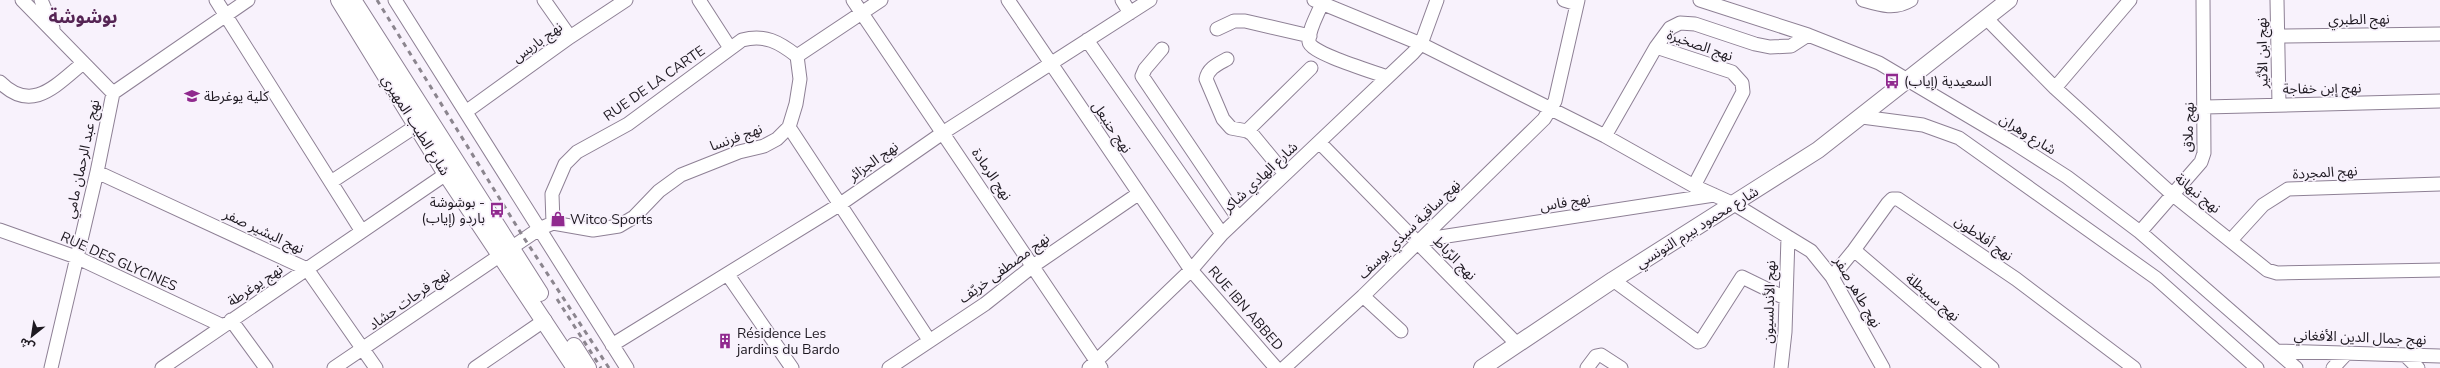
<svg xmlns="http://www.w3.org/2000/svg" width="2440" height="368" font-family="'Nunito Sans','Noto Sans Arabic',sans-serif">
  <rect width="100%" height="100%" fill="#f8f2fc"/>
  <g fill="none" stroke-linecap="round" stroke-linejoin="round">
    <g stroke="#8e8095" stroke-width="15">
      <path id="minor" d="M22 0 113 93
        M41 0 53 28
        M216 0 361 230
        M395 0 627 368
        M544 0 570 37
        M699 0 730 48
        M853 0 1101 368
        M1008 0 1191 270 1276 368
        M1122 0 1130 13
        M1314 0 1421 44 1605 136 1694 186 1734 204 1811 251 1832 277 1883 368
        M1564 0 1577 4
        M1700 0 1808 35 1879 63 2014 143 2067 177 2140 232 2296 368
        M1863 0C1880 5 1895 10 1911 0
        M2277 0 2279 105
        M1322 3C1318 14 1308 30 1309 42 1310 53 1374 72 1387 77
        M1986 18 2055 88 2173 195 2267 270 2277 273 2440 270
        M1217 29 1234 21H1245L1310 36
        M2278 36 2440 34
        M1087 40 1222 234
        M1656 47 1670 28 1680 23 1695 24 1755 44 1770 47 1791 46 1808 35
        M1162 49 1145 69 1142 76 1238 218
        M797 56 881 0
        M1227 59C1218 64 1208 68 1206 79L1223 119 1231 128 1247 131 1252 134 1285 174
        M0 82C32 114 56 85 82 64
        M2055 88 2130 0
        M2205 107 2440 101
        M467 111 570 37 626 0
        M1862 117 1923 125 1959 138 2156 278 2257 368
        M789 127 929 340
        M1247 131 1311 68
        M1605 136 1656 47 1732 72 1742 83 1743 92 1694 186
        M1320 143 1517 344
        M97 172 307 269 376 368
        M331 182 416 126
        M553 223 552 194 565 164 577 152 628 124 742 40C765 34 779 42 797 56
        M0 230 76 257 223 326
        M2140 232 2201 162 2204 153 2203 0
        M1421 240 1714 195
        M2231 240 2263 205 2288 189 2440 184
        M1854 250 1992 368
        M728 275 792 368
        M1832 277 1854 250 1888 203 1892 199H1898L2016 279 2134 368
        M1613 280 1698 342 1701 341 1742 277 1785 298
        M1363 296 1401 331
        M231 320 266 368
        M612 345 839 205 944 132 1150 0
        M2278 351 2440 356
        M2406 356 2418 368
        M51 368 97 172 113 93 248 0
        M162 368 446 174
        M334 368 539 229 553 223 593 230 619 226 634 217 659 191 681 175 739 152 764 146 777 139 789 127 796 104 800 79 797 56
        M475 368 545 320
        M889 368 985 304 1033 266 1138 194
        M1089 368 1191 270 1222 234 1413 53 1421 44 1437 0
        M1284 368 1363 296 1544 119 1555 101 1578 0
        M1587 368 1596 356 1601 355 1621 368
        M1781 368 1785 332 1788 237
        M2333 368 2347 353"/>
    </g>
    <g stroke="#8e8095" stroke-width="18">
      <path id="major" d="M339 0 446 174 575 368
        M353 0 540 293
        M574 346 588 368
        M1482 368 1613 280 1818 150 2009 0"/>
    </g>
    <use href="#minor" stroke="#fff" stroke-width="13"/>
    <use href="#major" stroke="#fff" stroke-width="16"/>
    <path stroke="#8b858e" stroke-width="3" stroke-dasharray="5 5" stroke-linecap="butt" d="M377 0 524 238 609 368
      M557 299 601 368"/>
  </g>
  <defs>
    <g id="bus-bare" transform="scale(1.2)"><path d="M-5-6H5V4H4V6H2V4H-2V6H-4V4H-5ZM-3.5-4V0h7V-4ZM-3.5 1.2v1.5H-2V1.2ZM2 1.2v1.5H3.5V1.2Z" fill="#90298e" stroke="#f8f2fc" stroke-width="2.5" paint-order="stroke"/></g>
    <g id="school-bare" transform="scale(1.2)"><path d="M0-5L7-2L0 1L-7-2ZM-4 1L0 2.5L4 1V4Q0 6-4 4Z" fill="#90298e" stroke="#f8f2fc" stroke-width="2.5" paint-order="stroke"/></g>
    <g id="shop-bare" transform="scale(1.2)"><path d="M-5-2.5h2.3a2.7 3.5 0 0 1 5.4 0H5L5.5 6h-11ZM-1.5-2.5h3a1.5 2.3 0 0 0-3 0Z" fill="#90298e" stroke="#f8f2fc" stroke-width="2.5" paint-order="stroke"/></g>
    <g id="building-bare" transform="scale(1.2)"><path d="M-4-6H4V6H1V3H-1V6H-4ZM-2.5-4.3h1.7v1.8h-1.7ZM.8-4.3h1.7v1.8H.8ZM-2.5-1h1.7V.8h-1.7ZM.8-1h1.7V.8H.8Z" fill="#90298e" stroke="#f8f2fc" stroke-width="2.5" paint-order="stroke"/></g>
  </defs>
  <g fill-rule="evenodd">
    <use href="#bus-bare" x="1892" y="81"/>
    <use href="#school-bare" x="192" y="96"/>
    <use href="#bus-bare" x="497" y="210"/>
    <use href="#shop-bare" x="558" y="219"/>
    <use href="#building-bare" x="725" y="341"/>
  </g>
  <g text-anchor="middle" stroke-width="3.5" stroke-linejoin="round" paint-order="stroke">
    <g font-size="14" fill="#1e1921" stroke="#f8f2fc">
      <text transform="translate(2359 19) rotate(-1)" y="5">نهج الطبري</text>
      <text transform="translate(537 42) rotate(-36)" y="5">نهج باريس</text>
      <text transform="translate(1700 45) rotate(19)" y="5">نهج الصخيرة</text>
      <text transform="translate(2262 53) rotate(-91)" y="5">نهج ابن الأثير</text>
      <text transform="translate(654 83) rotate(-35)" y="5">RUE DE LA CARTE</text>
      <text transform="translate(2322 88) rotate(-1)" y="5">نهج إبن خفاجة</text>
      <text transform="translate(416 125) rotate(58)" y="5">شارع الطيب المهيري</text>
      <text transform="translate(1112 127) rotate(56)" y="5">نهج حنبعل</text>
      <text transform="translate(2188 127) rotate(-88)" y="5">نهج ملاق</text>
      <text transform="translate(2028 134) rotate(32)" y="5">شارع وهران</text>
      <text transform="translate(736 137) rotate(-20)" y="5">نهج فرنسا</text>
      <text transform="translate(82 159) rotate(-78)" y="5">نهج عبد الرحمان مامي</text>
      <text transform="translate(873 161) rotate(-35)" y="5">نهج الجزائر</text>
      <text transform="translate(2325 172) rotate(-3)" y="5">نهج المجردة</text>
      <text transform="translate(992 174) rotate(56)" y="5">نهج الرمادة</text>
      <text transform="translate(1260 177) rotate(-43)" y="5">شارع الهادي شاكر</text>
      <text transform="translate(2198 193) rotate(39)" y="5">نهج نبهانة</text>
      <text transform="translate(1565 202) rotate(-9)" y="5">نهج فاس</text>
      <text transform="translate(1697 227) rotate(-32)" y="5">شارع محمود بيرم التونسي</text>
      <text transform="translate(1409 229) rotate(-44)" y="5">نهج ساقية سيدي يوسف</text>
      <text transform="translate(264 231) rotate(25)" y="5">نهج البشير صفر</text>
      <text transform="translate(1984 238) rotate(35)" y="5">نهج أفلاطون</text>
      <text transform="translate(1455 258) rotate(46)" y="5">نهج الرّباط</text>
      <text transform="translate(119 261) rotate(24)" y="5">RUE DES GLYCINES</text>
      <text transform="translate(1004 268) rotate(-36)" y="5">نهج مصطفى خريّف</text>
      <text transform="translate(255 285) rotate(-34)" y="5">نهج يوغرطة</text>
      <text transform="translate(1858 292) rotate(60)" y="5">نهج طاهر صفر</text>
      <text transform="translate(1933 297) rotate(40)" y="5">نهج سبيطلة</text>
      <text transform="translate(409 299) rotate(-35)" y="5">نهج فرحات حشاد</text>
      <text transform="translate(1769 302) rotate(-88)" y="5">نهج الأندلسيون</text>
      <text transform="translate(1246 308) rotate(49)" y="5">RUE IBN ABBED</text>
      <text transform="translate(2360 337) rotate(2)" y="5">نهج جمال الدين الأفغاني</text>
    </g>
    <g font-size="14" fill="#1e1921" stroke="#f8f2fc" text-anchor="start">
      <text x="1904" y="86">السعيدية (إياب)</text>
      <text x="204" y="101">كلية يوغرطة</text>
      <text x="485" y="207" text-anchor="end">بوشوشة -<tspan x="485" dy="16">باردو (إياب)</tspan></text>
      <text x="570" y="224">Witco Sports</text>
      <text x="737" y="338">Résidence Les<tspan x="737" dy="16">jardins du Bardo</tspan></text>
    </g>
    <g font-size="18" font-weight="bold" fill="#552454" stroke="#f8f2fc">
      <text x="83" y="23">بوشوشة</text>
    </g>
  </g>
  <g transform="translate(32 336) rotate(210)" stroke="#f8f2fc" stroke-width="3" paint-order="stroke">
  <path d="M0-3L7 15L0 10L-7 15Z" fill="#1e1921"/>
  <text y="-6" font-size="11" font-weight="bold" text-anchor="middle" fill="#1e1921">ش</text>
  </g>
</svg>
